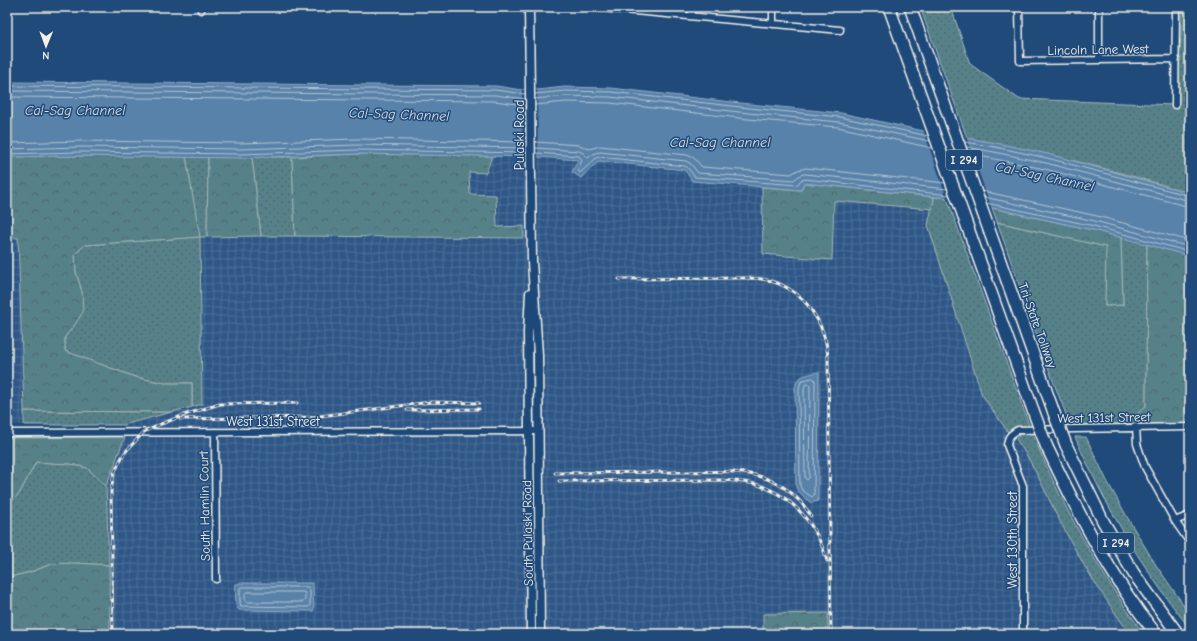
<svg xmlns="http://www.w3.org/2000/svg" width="1197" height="641" font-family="'Comic Neue',sans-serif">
  <defs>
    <pattern id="industrial-grid" width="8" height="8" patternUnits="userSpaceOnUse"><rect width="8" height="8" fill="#2e5787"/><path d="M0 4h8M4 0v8" fill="none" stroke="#4d7098"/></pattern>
    <pattern id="grass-dots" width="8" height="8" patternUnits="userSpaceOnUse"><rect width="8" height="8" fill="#568189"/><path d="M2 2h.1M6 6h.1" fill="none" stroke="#50676b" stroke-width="1.8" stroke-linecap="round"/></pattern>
    <pattern id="forest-crowns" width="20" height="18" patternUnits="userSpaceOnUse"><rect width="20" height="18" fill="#568189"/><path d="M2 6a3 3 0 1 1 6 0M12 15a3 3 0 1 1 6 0" fill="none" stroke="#50676b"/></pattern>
  </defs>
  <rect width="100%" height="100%" fill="#1f4a7a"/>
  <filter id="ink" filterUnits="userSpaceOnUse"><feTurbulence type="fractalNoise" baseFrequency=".025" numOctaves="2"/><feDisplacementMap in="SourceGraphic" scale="8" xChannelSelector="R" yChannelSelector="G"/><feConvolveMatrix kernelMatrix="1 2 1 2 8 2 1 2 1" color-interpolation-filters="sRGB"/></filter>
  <g filter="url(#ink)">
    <path fill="url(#industrial-grid)" d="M492 156 523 157V172H538V157L578 160 581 178 599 161 934 197 928 225 982 395 1018 430 1032 432 1016 439 1027 454 1065 531 1104 598 1130 634H110L109 565 106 486 125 437 123 425 202 404 200 237 295 236 524 238V227H496L470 194 469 172 486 173Z
      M7 237H18L24 425H7Z"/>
    <path fill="url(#grass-dots)" stroke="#a5b9b8" d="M920 7H951L970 64 1019 99 1175 105 1181 36V7H1190V193C1117 171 1042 151 967 138Z
      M186 157H208L207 237H200L202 404 192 407V383H164L135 377 65 351V337L74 326 82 292 76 272 75 254 85 245 199 237Z
      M252 157H292L295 236H261Z
      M934 197 947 198 1031 430 1010 435 982 395 928 225Z
      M997 222 1107 247 1105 306 1123 305 1121 237 1147 244 1146 406 1126 424 1070 425 1053 381Z
      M24 411 172 412 123 425H24Z
      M1032 432C1061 504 1099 572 1144 634H1130C1106 601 1084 567 1065 531 1048 500 1036 467 1016 439L1019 435Z
      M1075 437H1086L1107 481 1130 522 1156 565 1190 614V629C1177 612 1164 595 1152 577 1122 533 1096 486 1075 437Z
      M36 462 71 464 87 468 106 486 109 565 75 563 52 564 30 572 10 577 7 576V506L19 494Z"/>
    <path fill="url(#forest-crowns)" stroke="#a5b9b8" d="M357 154 492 156 486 173 469 172 470 194 496 195 497 227 524 226V238L295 236 292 157Z
      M81 156 186 157 200 237 85 245 75 254 76 272 82 292 83 312 74 326 65 337V351L135 377 164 383H192V407L172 412 24 411 18 238 7 237V157Z
      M208 157H252L261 236 207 237Z
      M804 183 934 197 932 209 834 201 832 260 763 254 762 187 801 190Z
      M992 208 1093 230 1121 237 1123 305 1105 306 1106 247 997 222Z
      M1147 244 1190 256V424H1126L1146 406Z
      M125 437 106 486 87 468 71 464 36 462 19 494 7 506V438Z
      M75 563 109 565 110 634H7V576L10 577 31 572 52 564Z
      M828 613V634H763V614Z"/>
    <path fill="#5882aa" stroke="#96aec3" d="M7 82 496 86 522 90H537L565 87 611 88 749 104 841 113 919 130 996 143 1048 154 1190 193V256L1093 230 947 198 804 183 801 190 692 181 685 170 599 161 581 178 572 172 578 160 538 157 357 154 241 158 81 156 7 157Z
      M819 372 818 501 811 503 799 492 796 487 795 388C797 374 807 375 819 372Z
      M239 583H313L314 609 313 611H310L239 610 237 608 236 604 235 585Z"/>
    <path fill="#1f4a7a" d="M522 90H537L538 159H523Z
      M923 129 966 136 992 210 948 201Z"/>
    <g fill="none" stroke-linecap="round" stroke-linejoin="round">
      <path stroke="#b6c5cf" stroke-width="1" d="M7 86 495 90 525 94
        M7 91 495 95 525 99
        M535 94 565 91 611 92 749 108 840 117 928 136
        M7 97 494 101 525 105
        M535 99 565 96 610 97 748 113 839 122 930 141
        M535 105 566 102 610 103 748 119 838 127 932 148
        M536 142 579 145 589 149 600 146 687 155 694 158 702 167 791 174 798 170 806 168 945 183
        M965 142 995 147 1047 158 1190 196
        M7 143 81 141 241 143 357 139 526 142
        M967 147 994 152 1046 163 1190 201
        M536 148 579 151 583 153 588 158 595 153 600 152 686 161 691 164 698 173 794 180 800 175 805 174 947 189
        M7 149 81 147 241 149 357 145 526 148
        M536 153 579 156 582 160 578 170 580 173 596 158 600 157 685 166 688 168 695 177 797 185 801 180 805 179 949 195
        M7 154 81 152 241 154 357 150 526 153
        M969 154 1045 169 1190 207
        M982 191 1097 216 1190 241
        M984 197 1095 221 1190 247
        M986 203 1094 226 1190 252
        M813 378 815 380 814 495 812 497 802 490 800 486 799 388 801 381Z
        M808 384 810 386 809 478 807 480 805 478 804 389 805 385Z
        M241 587H308L310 589V606L308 607 241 606 240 603V589Z
        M247 592H303L305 593V600L303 602H246L245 600V594Z"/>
      <g stroke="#f4f1e8" stroke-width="9">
        <path id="street" d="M201 7V10
          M591 7 840 30
          M692 7V16
          M773 7V24
          M1019 7 1020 61 1176 59
          M1099 7V60
          M1175 105 1176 7
          M1136 427 1137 444 1145 467 1175 521 1190 543
          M215 432 216 579
          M7 433 538 431
          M1175 521 1190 515
          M1023 634V486L1007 445C1008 436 1011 434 1018 430L1190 427"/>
      </g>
      <g stroke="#f4f1e8" stroke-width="11">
        <path id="secondary" d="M529 7 532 262 538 355 540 634
          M530 293 528 332 531 634"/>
      </g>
      <g stroke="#f4f1e8" stroke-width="14">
        <path id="highway" d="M889 7 1034 413
          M910 7 1054 413
          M1046 445C1078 513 1109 575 1156 634
          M1066 445 1103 521 1134 574 1178 634"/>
      </g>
      <use href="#street" stroke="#1f4a7a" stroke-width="6"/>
      <use href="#secondary" stroke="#1f4a7a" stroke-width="8"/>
      <use href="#highway" stroke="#1f4a7a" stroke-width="11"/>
      <g stroke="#f4f1e8" stroke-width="3">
        <path id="rail" d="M619 279 743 278C753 278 762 278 771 281 805 291 825 322 828 356L831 634
          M407 410 479 409
          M180 419 312 417 431 402 479 403
          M555 473C597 473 639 472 680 472 707 472 736 469 762 477 783 484 800 498 811 516
          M559 481 721 480C734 481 746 481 758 485 793 496 818 526 827 561
          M113 634 111 491 114 473 122 457 127 450 144 432 161 424 187 414 220 404 297 403"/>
      </g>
      <use href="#rail" stroke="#1f4a7a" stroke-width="1.5" stroke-dasharray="4.5" stroke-linecap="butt"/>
      <g stroke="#f4f1e8" stroke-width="14" stroke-linecap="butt">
        <path id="highway-bridge" d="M1034 413 1046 445
          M1054 413 1066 445"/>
      </g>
      <use href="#highway-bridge" stroke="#1f4a7a" stroke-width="11"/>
    </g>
  </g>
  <g text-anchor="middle" stroke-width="3" stroke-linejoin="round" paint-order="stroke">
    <g fill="#1f4a7a" stroke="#b4bfc7" stroke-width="1">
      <rect x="946" y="150" width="36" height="20" rx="3"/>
      <rect x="1098" y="533" width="36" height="20" rx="3"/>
    </g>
    <g font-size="12" font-weight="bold" fill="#f4f1e8">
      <text x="964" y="164">I 294</text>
      <text x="1116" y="547">I 294</text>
    </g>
    <g font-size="13" fill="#f4f1e8" stroke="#1f4a7a">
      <text transform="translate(1098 49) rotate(-1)" y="5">Lincoln Lane West</text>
      <text transform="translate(519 135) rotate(-90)" y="5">Pulaski Road</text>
      <text transform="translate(1038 325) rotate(70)" y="5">Tri-State Tollway</text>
      <text transform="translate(1104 417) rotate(-1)" y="5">West 131st Street</text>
      <text x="273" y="426">West 131st Street</text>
      <text transform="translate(204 506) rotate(-91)" y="5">South Hamlin Court</text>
      <text transform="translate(527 533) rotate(-91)" y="5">South Pulaski Road</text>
      <text transform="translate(1012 540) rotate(-90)" y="5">West 130th Street</text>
    </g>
    <g font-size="14" font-style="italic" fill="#dde0df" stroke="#1f4a7a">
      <text x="75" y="115">Cal-Sag Channel</text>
      <text transform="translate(399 114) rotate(2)" y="5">Cal-Sag Channel</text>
      <text x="720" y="147">Cal-Sag Channel</text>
      <text transform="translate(1045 176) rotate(12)" y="5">Cal-Sag Channel</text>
    </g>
  </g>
  <rect width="1197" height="641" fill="none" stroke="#1f4a7a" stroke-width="24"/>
  <rect x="12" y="12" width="1173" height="617" fill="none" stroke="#f4f1e8" stroke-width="1.5" filter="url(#ink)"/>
  <g transform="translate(46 46) rotate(181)" stroke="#1f4a7a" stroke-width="3" paint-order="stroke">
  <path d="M0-3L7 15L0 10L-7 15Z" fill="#f4f1e8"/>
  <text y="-6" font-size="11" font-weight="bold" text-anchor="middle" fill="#f4f1e8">N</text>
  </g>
</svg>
